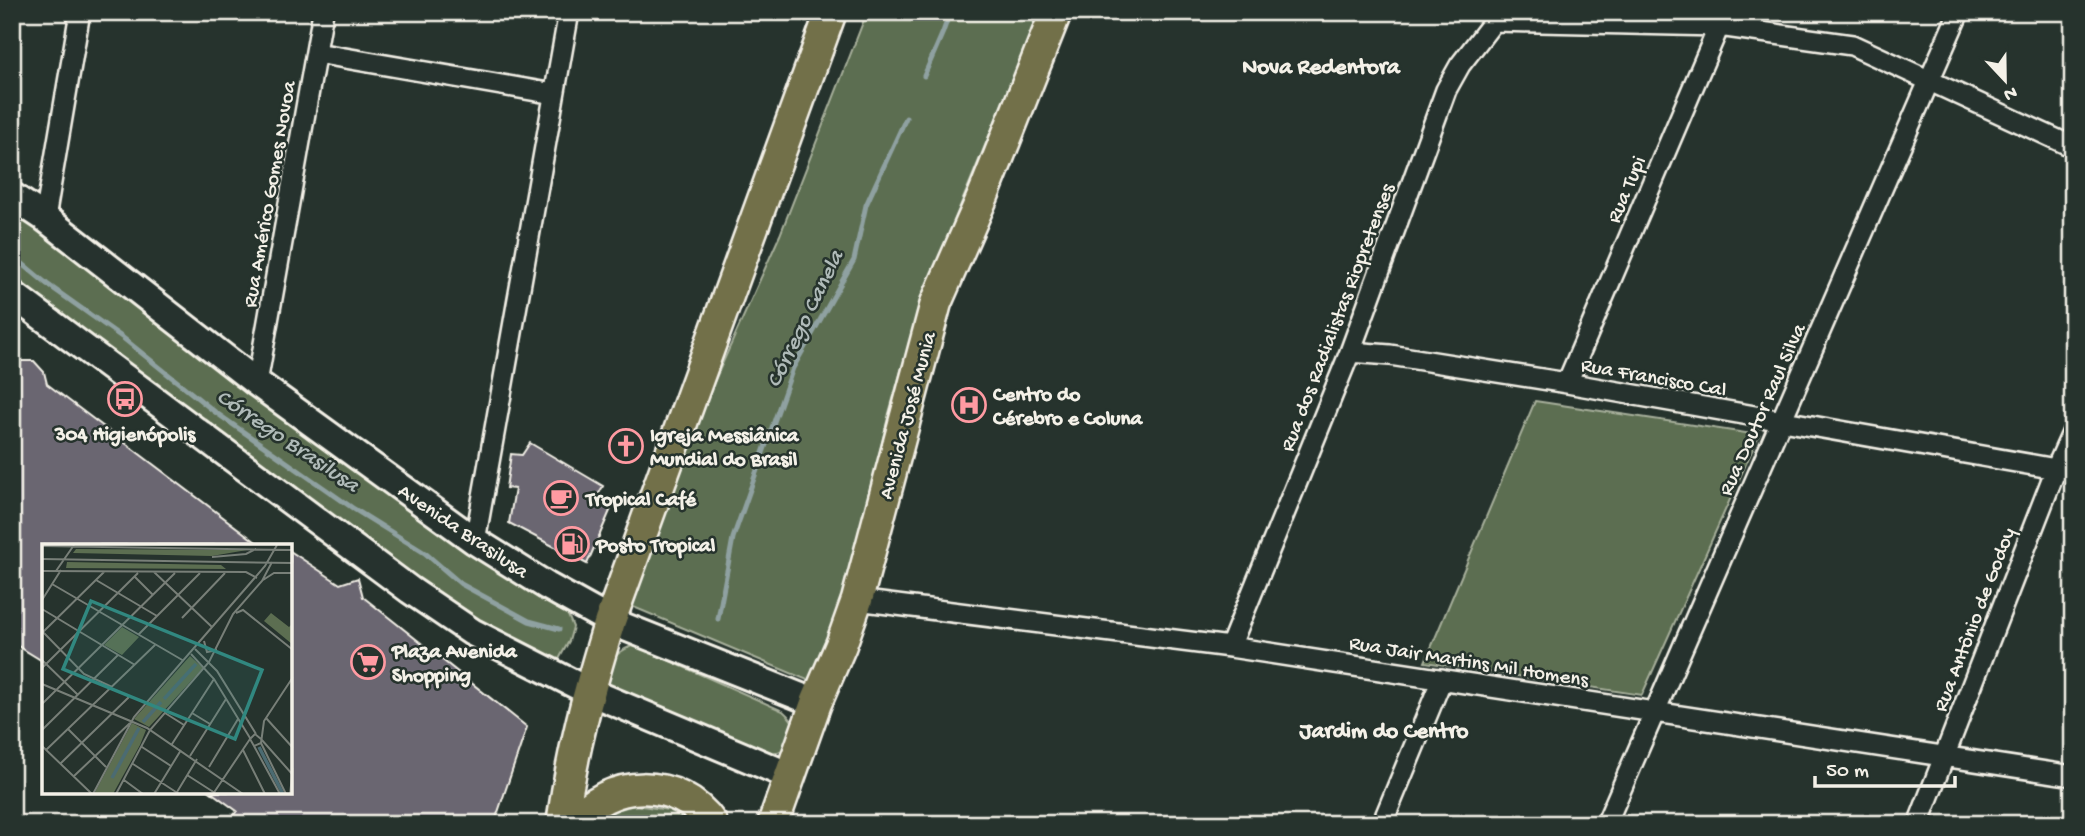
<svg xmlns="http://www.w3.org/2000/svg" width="2085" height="836" font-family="'Gochi Hand',sans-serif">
  <rect width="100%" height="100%" fill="#26332d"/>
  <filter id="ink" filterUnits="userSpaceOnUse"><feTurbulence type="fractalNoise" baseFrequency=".0143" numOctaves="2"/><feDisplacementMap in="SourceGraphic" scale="14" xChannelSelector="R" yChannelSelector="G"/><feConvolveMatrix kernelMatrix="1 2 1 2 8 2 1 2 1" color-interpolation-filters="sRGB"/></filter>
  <g filter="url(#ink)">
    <path fill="#5c6e51" stroke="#a8b09c" stroke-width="2" d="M867 12H1040L921 301 889 413 845 598 812 682 631 606 697 420 780 235Z
      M12 207 486 561 556 608 567 613 573 627 569 641 558 661 534 655 438 596 285 479 12 282Z
      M1535 401 1759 435 1642 695 1425 662Z
      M634 645 783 711C799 725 795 730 787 748L778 752H766L608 688C604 663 612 654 634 645Z
      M635 805 669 810 695 824H597C607 812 621 808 635 805Z"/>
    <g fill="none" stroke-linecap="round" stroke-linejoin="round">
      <path stroke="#8fa1a1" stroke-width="5" d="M924 76 943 32 950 12
        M12 255 47 284 123 338 215 412 354 509 425 553 461 584 529 621 559 629
        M718 619 733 538 793 368 854 260 866 205 906 118"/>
    </g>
    <path fill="#6a6671" stroke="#f4f1e8" stroke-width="2" d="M12 361H34L44 372 47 384 260 545H44V662L18 646 12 637Z
      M530 443 603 486 597 497 613 504 587 564 509 523 515 489 506 488 511 454 522 455Z
      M290 551 340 584 358 578 363 597 527 727 494 824H227L237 811 211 792H290Z"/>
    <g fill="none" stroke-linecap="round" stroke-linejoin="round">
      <g stroke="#f4f1e8" stroke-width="24">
        <path id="street" d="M1494 21 1719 26 1852 45 2073 147
          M316 53 554 94
          M45 218 80 12
          M1350 352 1390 355 1567 383 2073 472
          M257 383 323 12
          M1567 383 1725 12
          M475 541 569 12
          M857 600 1230 647 2073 776
          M1230 647 1350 352 1446 90 1460 65 1494 21 1498 12
          M1382 824 1442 679
          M1606 824 1959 12
          M1918 824 2056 469 2073 431"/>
      </g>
      <g stroke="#f4f1e8" stroke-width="32">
        <path id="secondary" d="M12 196 45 218 257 383 475 541 547 586 610 621 816 703
          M12 294 410 590 472 632 588 691 790 776"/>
      </g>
      <g stroke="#f4f1e8" stroke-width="35">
        <path id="primary" d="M562 824C572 752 589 689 610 621L831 12
          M574 824C607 777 679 776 712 824
          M773 824 816 703 841 645 857 600 936 303 983 196 1056 12"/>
      </g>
      <use href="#street" stroke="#26332d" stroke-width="19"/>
      <use href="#secondary" stroke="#26332d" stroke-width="26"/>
      <use href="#primary" stroke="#726f4a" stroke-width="30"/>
    </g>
  </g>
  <defs>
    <g id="bus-ring" transform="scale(1.75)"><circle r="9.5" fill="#26332d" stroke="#ff9aa2" stroke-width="1.5"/><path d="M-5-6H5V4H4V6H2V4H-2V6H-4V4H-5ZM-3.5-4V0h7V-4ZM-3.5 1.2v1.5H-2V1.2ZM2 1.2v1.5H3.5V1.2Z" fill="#ff9aa2"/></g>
    <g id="hospital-ring" transform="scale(1.75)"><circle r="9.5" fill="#26332d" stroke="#ff9aa2" stroke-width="1.5"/><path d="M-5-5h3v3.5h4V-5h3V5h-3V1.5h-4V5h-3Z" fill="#ff9aa2"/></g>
    <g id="church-ring" transform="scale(1.75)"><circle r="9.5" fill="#26332d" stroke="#ff9aa2" stroke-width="1.5"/><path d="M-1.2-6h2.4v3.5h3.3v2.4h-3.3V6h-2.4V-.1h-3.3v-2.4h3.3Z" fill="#ff9aa2"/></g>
    <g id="cafe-ring" transform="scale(1.75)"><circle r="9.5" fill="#26332d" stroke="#ff9aa2" stroke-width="1.5"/><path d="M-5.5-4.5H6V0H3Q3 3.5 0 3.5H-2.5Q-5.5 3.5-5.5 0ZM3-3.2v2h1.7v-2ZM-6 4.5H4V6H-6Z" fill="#ff9aa2"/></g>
    <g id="fuel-ring" transform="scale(1.75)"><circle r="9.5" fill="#26332d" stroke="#ff9aa2" stroke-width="1.5"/><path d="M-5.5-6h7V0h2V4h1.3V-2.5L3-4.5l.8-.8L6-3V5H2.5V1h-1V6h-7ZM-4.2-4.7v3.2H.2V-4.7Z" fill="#ff9aa2"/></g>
    <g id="supermarket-ring" transform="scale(1.75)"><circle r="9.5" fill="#26332d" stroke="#ff9aa2" stroke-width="1.5"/><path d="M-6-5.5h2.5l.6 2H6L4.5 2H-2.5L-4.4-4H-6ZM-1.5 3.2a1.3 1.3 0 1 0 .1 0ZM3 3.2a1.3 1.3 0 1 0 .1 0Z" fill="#ff9aa2"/></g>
  </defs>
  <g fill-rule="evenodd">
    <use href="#bus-ring" x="125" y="399"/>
    <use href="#hospital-ring" x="969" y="405"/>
    <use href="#church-ring" x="626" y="446"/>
    <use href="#cafe-ring" x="561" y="498"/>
    <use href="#fuel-ring" x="572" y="544"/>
    <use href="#supermarket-ring" x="368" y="662"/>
  </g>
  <g text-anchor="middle" stroke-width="5" stroke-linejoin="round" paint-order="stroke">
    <g font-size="21" fill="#f4f1e8" stroke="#26332d">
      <text transform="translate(1625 189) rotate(-67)" y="7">Rua Tupi</text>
      <text transform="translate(268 194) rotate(-80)" y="7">Rua Américo Gomes Novoa</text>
      <text transform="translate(1336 317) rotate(-69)" y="7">Rua dos Radialistas Riopretenses</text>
      <text transform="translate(1654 376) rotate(10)" y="7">Rua Francisco Cal</text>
      <text transform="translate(1761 409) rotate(-66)" y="7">Rua Doutor Raul Silva</text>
      <text transform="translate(906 415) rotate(-75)" y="7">Avenida José Munia</text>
      <text transform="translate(464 530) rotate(34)" y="7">Avenida Brasilusa</text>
      <text transform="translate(1973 619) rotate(-69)" y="7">Rua Antônio de Godoy</text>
      <text transform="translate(1469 660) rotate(9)" y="7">Rua Jair Martins Mil Homens</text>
    </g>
    <g font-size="21" font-weight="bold" fill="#f4f1e8" stroke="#26332d" text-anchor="start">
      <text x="993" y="400">Centro do<tspan x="993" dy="24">Cérebro e Coluna</tspan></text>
      <text x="125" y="440" text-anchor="middle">304 Higienópolis</text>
      <text x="650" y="441">Igreja Messiânica<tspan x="650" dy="24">Mundial do Brasil</tspan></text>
      <text x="586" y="505">Tropical Café</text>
      <text x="596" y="551">Posto Tropical</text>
      <text x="392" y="657">Plaza Avenida<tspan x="392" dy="24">Shopping</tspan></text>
    </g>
    <g font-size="23" font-weight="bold" fill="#f4f1e8" stroke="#26332d">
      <text x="1321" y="73">Nova Redentora</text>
      <text x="1384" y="737">Jardim do Centro</text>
    </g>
    <g font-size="23" font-style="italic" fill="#b0bbb9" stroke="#26332d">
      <text transform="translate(803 318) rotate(-64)" y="8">Córrego Canela</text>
      <text transform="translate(289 439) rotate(34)" y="8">Córrego Brasilusa</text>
    </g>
  </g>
  <g transform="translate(42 544)">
    <rect width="250" height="250" fill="#26332d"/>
    <path d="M34 5 205 6 170 12 31 9ZM25 18 179 21 184 25 24 24ZM229 69 247 83 250 80V100L222 77ZM80 83 97 93 80 111 62 101ZM148 112 161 124 107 183 92 175ZM90 179 104 186 98 201 71 250H52Z" fill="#5c6e51"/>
    <path fill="none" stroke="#4b6b72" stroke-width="3.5" d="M122 155 154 120M101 178 119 158M217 203 241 250M70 234 97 184"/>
    <path fill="none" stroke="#787f78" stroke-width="2" d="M0 2 251 6M170 13 204 10 214 5M0 15 251 19M0 27 204 28 215 34M14 27 32 1M112 28 170 83M92 32 111 51M54 36 115 72M221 36 232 29H251M10 40 142 117M0 56 19 26M0 65 93 121M194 69 201 66 251 106M140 74 183 29M0 87 42 130 70 143M1 88 62 28M96 91 158 29M162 97 165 108 175 106M153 105 175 127 214 190M149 110 172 135 208 194M0 116 36 151M0 124 96 29M0 140 105 184 201 250M0 160 133 29M123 169 142 181M150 169 168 180M224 174 251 204M26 185 64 223M0 186 76 111M219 195 251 231M219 195 213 190 208 195 212 202 219 199 222 177 251 133M219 199 244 250M130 200 172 135M0 202 50 250M212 202 238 250M100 203 129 222M4 206 113 101M201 206 223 250M148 212 184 155M19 219 87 153M91 220 137 250M167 223 196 175M145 231 173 249M32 232 88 179M82 236 101 250M135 248 155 215M51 250 92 173 223 22 235 1M74 250 108 186 167 118 191 70 220 37 230 18M112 250 139 206M171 250 208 195M248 250 251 224"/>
    <path fill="#318880" fill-opacity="0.15" stroke="#318880" stroke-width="3.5" d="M49 57 220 126 193 195 21 125Z"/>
    <rect width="250" height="250" fill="none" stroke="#f4f1e8" stroke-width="3.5"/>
  </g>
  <rect width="2085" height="836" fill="none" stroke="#26332d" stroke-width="42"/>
  <rect x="21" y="21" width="2043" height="794" fill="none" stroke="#f4f1e8" stroke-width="2.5" filter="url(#ink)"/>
  <g transform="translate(2005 80) rotate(158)" stroke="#26332d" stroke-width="5" paint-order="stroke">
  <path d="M0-5L12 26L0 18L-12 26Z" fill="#f4f1e8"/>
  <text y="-10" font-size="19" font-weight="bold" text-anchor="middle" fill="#f4f1e8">N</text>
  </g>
  <path d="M1815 776v10h140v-10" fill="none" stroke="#f4f1e8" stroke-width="3.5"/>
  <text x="1826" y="776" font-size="21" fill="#f4f1e8" stroke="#26332d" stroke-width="5" paint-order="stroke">50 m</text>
</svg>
